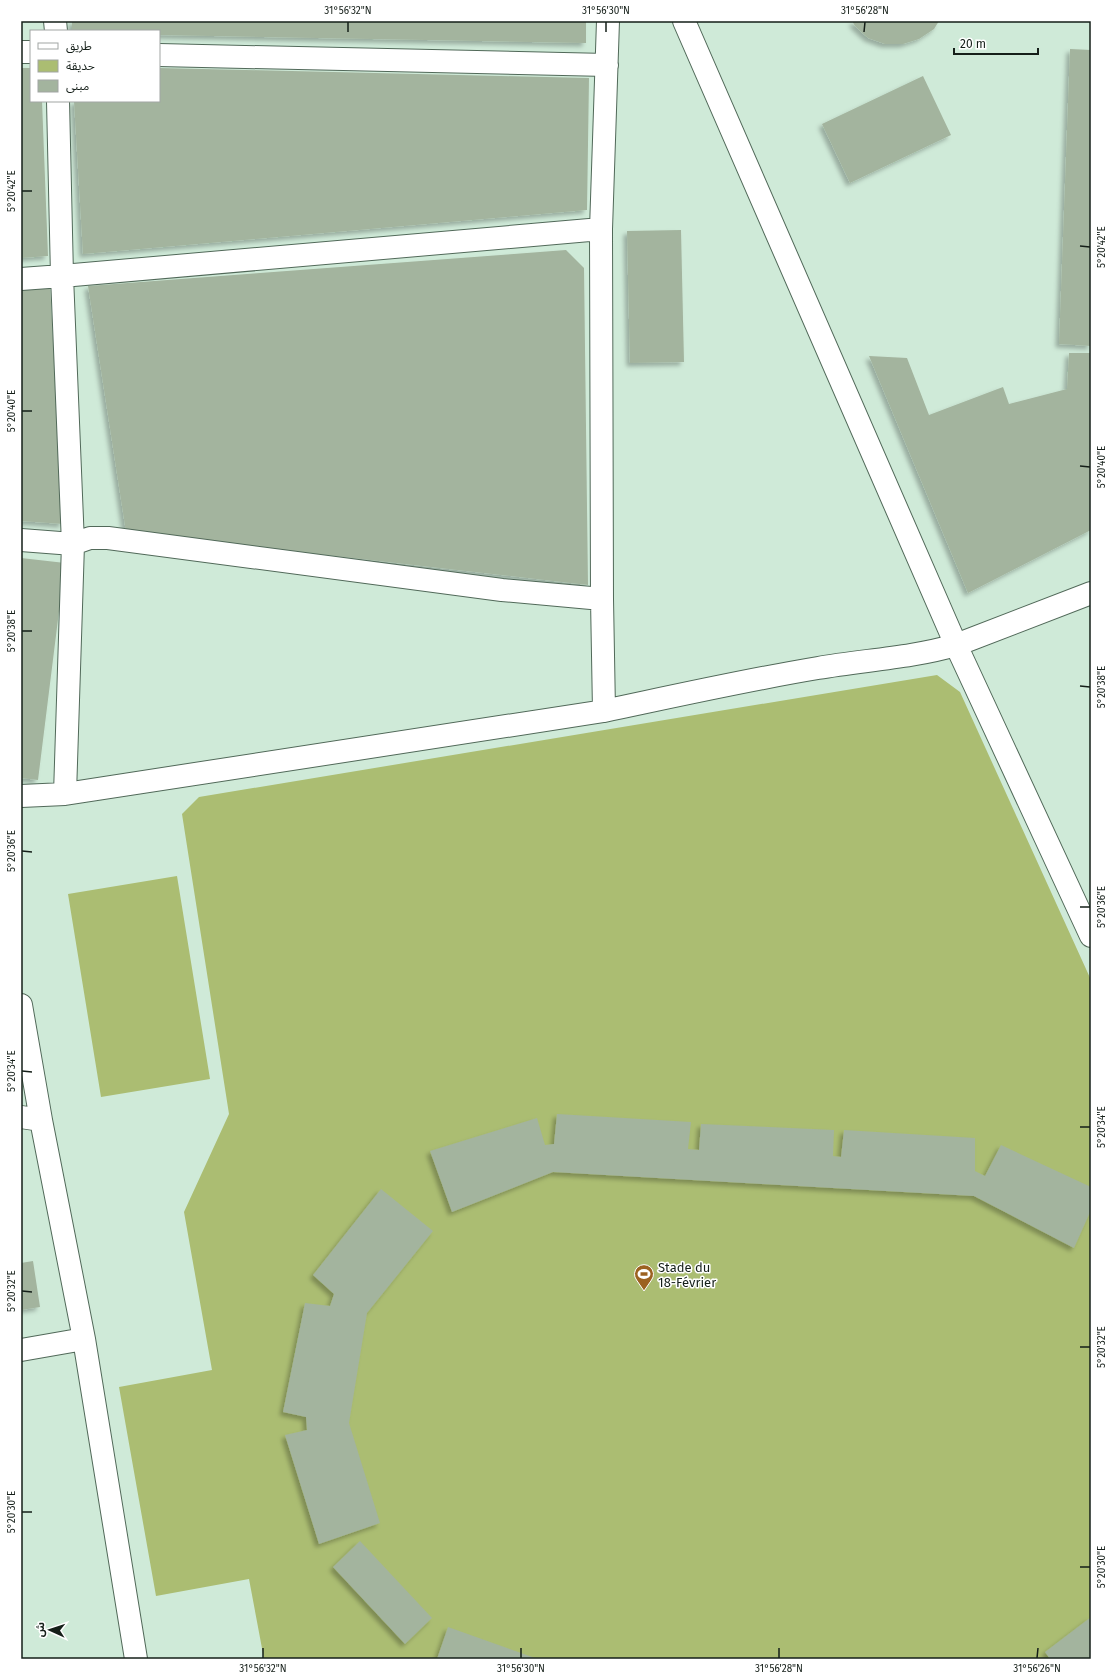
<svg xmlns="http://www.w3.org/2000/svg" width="1112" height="1680" font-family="'Fira Sans','Noto Sans Arabic',sans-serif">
  <defs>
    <filter id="shadow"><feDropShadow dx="-3.5" dy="3.5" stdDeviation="2" flood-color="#0004"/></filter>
  </defs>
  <rect width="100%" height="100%" fill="#cfead8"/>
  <path fill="#abbd72" d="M937 675 960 692 1091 980V1659H264L249 1579 156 1596 119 1387 212 1370 184 1212 229 1114 182 814 199 797Z
    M177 876 210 1079 101 1097 68 894Z"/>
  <path fill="#a3b49e" filter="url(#shadow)" d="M72 21H586V43L159 35V31H72Z
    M852 21H939L934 29 919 39 903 44H885L868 38 855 26Z
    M1070 49 1091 50V346L1059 344Z
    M21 68H31V101H42L48 256 21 258Z
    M159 68 589 78 587 210 83 254 74 101H159Z
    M923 76 951 135 850 183 822 124Z
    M681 230 684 362 630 363 627 231Z
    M566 250 584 268 588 585 126 532 88 286Z
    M50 284 63 524 21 521V288Z
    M1069 353H1091V530L968 593 869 356 907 358 929 415 1003 387 1009 404 1067 389Z
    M21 558 65 563 38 780 21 778Z
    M557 1114 691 1122 688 1149 699 1150 701 1124 834 1130 833 1156 841 1157 844 1130 975 1138V1171L985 1176 1001 1145 1091 1187V1210L1074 1248 974 1196 553 1172 452 1212 430 1151 537 1118 545 1145 554 1144Z
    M381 1189 433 1231 367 1313 349 1423 380 1523 319 1544 285 1435 307 1430 306 1417 283 1412 305 1303 330 1306 334 1294 313 1275Z
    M33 1261 40 1307 21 1310V1263Z
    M360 1541 432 1618 405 1644 333 1567Z
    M1091 1617V1659H1050L1045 1652Z
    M448 1627 538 1659H437Z"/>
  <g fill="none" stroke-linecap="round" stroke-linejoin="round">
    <g stroke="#516959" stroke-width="24">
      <path id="street" d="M55 21 56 31
        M684 21 956 645 1091 936
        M21 52H31
        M159 55 607 65
        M58 101 62 276 73 544 65 794
        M21 279 62 276 601 229
        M21 540 73 544 90 538H108L502 590 602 599
        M604 711C675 696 746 680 818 668 864 660 911 658 956 645L1091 593
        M21 796 65 794 604 711 602 599 601 229 608 21
        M21 1005 41 1120 21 1117
        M41 1120 84 1339 136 1659
        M21 1350 84 1339"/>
    </g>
    <use href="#street" stroke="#fff" stroke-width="22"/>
  </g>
  <path fill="none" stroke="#151f19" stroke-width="1.5" d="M348 32V22M606 32V22M864 32 865 22M22 191H32M1080 246 1090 247M22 411H32M1080 466 1090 467M22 631H32M1080 686 1090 687M22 851 32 852M1080 907H1090M22 1071 32 1072M1080 1127H1090M22 1291 32 1292M1080 1347H1090M22 1512H32M1080 1567H1090M263 1658V1648M521 1658V1648M779 1658V1648M1037 1658 1038 1648"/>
  <defs>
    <g id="stadium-pin" transform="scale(1)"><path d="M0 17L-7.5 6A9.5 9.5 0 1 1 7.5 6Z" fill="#9c6221" stroke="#fff"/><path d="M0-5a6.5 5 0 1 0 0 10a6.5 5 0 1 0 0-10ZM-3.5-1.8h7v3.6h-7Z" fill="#fff"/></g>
  </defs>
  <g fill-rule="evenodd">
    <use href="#stadium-pin" x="644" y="1274"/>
  </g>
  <g text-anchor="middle" stroke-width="3" stroke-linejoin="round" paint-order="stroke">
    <g font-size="13" fill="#151f19" stroke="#fff" text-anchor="start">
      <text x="658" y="1272">Stade du<tspan x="658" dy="15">18-Février</tspan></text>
    </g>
  </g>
  <rect width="1112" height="1680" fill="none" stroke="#ffffff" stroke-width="44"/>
  <rect x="30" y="30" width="130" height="72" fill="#ffffff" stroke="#a1a5a3"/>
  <rect x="38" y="43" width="20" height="6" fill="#ffffff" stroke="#a1a5a3"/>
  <text x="66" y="50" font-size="12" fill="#151f19">طريق</text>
  <rect x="38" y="60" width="20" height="12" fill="#abbd72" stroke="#a1a5a3"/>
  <text x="66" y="70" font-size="12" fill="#151f19">حديقة</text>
  <rect x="38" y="80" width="20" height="12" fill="#a3b49e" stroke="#a1a5a3"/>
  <text x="66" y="90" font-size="12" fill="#151f19">مبنى</text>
  <g transform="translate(50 1630) rotate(273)" stroke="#ffffff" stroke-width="3" paint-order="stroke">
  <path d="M0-3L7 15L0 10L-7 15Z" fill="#151f19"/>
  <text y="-6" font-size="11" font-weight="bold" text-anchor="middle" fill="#151f19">ش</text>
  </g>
  <path d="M954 48v6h84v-6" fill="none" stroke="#151f19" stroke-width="2"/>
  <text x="960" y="48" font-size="12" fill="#151f19" stroke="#ffffff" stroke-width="3" paint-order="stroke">20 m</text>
  <rect x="22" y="22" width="1068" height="1636" fill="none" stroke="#151f19" stroke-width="1.5"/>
  <g font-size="10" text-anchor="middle" fill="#151f19">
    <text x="348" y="14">31°56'32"N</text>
    <text x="606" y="14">31°56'30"N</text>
    <text x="865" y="14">31°56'28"N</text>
    <text transform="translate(11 191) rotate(-90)" y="4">5°20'42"E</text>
    <text transform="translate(1101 247) rotate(-90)" y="4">5°20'42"E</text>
    <text transform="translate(11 411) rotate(-90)" y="4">5°20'40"E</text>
    <text transform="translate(1101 467) rotate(-90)" y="4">5°20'40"E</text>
    <text transform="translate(11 631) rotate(-90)" y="4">5°20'38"E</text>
    <text transform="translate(1101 687) rotate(-90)" y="4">5°20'38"E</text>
    <text transform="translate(11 851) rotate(-90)" y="4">5°20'36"E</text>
    <text transform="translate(1101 907) rotate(-90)" y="4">5°20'36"E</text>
    <text transform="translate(11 1071) rotate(-90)" y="4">5°20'34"E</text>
    <text transform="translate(1101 1127) rotate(-90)" y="4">5°20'34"E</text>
    <text transform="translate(11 1291) rotate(-90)" y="4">5°20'32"E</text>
    <text transform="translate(1101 1347) rotate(-90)" y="4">5°20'32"E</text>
    <text transform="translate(11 1512) rotate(-90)" y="4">5°20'30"E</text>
    <text transform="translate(1101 1567) rotate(-90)" y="4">5°20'30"E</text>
    <text x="263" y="1672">31°56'32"N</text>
    <text x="521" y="1672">31°56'30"N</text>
    <text x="779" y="1672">31°56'28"N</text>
    <text x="1037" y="1672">31°56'26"N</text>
  </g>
</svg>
